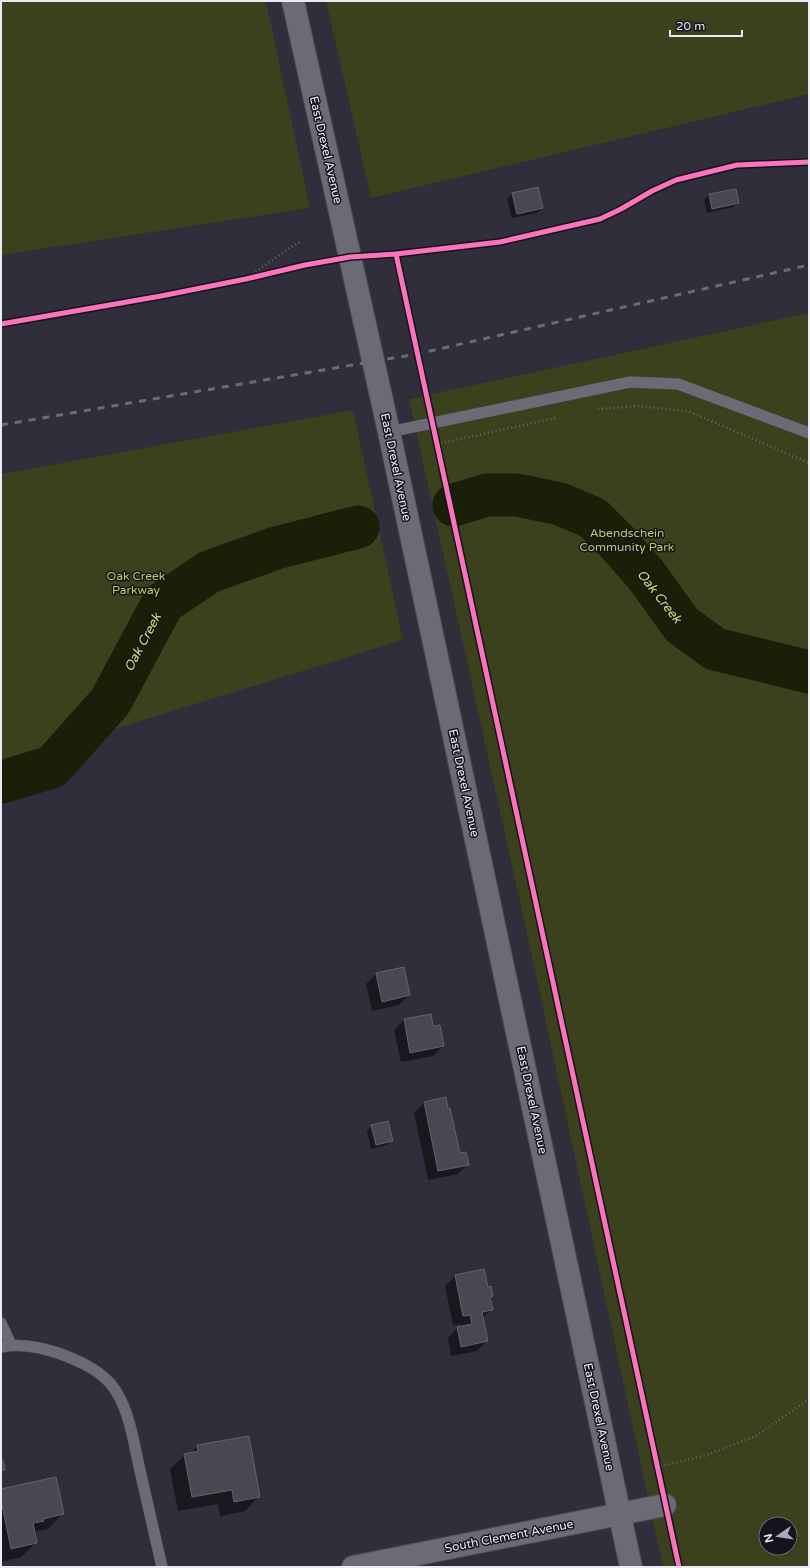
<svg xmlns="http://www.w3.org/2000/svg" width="810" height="1568" font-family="'Varela Round',sans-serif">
  <rect width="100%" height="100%" fill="#302e3a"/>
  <path fill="#3a411c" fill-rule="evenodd" d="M1 1H266L310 208 1 255Z
    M326 1H809V94L371 198Z
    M809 313V1567H663L526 929 409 399ZM766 1524H790V1548H766Z
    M353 410 403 640 1 764V474Z"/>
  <path fill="#0007" d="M537 188 542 208 537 213 512 218 507 199 512 194Z
    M735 190 738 203 733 207 707 213 704 200 709 195Z
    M403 968 409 995 399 1005 372 1011 366 984 376 974Z
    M404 1020 433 1028 443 1046 433 1056 401 1062 394 1030Z
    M424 1103 468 1164 458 1174 428 1180 414 1113Z
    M371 1126 392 1140 387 1145 371 1149 367 1131Z
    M484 1270 487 1288 492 1296 489 1298 492 1309 482 1318 487 1341 477 1351 451 1356 448 1338 457 1328H461L460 1324 453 1325 445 1286 455 1276Z
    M198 1446 259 1496 245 1511 220 1516 218 1504 178 1511 170 1469 185 1455 190 1454Z
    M1 1490 62 1514 48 1529 34 1532 36 1543 21 1557 1 1562Z"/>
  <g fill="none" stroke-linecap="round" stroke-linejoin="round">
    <path stroke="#1a1f08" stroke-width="43" d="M454 505 487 495H517L560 504 593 518 618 543 646 575 682 625 715 649 809 672
      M1 782 52 767 110 702 163 603 209 572 276 548 358 527"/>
  </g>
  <path fill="#494751" stroke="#64636d" d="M538 187 543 208 517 214 512 193Z
    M736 189 739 203 712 209 709 194Z
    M404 967 410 995 382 1002 376 973Z
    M431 1014 433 1026 440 1025 444 1046 410 1053 404 1019Z
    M446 1097 448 1109 450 1108 460 1153 466 1152 469 1165 438 1171 424 1102Z
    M388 1121 393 1141 376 1145 371 1125Z
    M484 1269 488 1287 491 1286 493 1296 490 1297 493 1310 482 1312 488 1341 461 1347 457 1327 472 1324 470 1315 463 1316 455 1275Z
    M249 1436 260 1497 234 1502 232 1490 192 1497 184 1454 198 1451 197 1445Z
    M1 1460H3L5 1470H1Z
    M56 1477 64 1514 43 1519 44 1521 33 1523 37 1543 11 1549 1 1500V1489Z"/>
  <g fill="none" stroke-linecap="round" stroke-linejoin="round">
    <g stroke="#4b4a54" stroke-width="12">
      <path id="lane" d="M389 432 630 382 678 384 809 433
        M1 1323 11 1345
        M1 1347C20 1343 40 1347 58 1353 77 1360 96 1368 110 1383 130 1406 134 1446 141 1475 148 1506 155 1536 162 1567"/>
    </g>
    <g stroke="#4b4a54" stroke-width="24">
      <path id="street" d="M353 1567 665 1505"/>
    </g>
    <g stroke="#4b4a54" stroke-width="24">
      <path id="secondary" d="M293 1 389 432 631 1567"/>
    </g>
    <path stroke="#66646d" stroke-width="2.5" stroke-dasharray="1 3" stroke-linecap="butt" d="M246 279 289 248 300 242
      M598 409 638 406 688 411 809 463
      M437 444 556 418
      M657 1467 703 1456 756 1436 809 1399"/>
    <use href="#lane" stroke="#6c6a74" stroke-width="11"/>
    <use href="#street" stroke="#6c6a74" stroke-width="22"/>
    <use href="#secondary" stroke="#6c6a74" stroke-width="22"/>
    <path stroke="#6c6a74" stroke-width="3" stroke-dasharray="7 7" stroke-linecap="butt" d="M1 425 417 354 809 265"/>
    <g stroke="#15141d" stroke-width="8">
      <path id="cycleway" d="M396 254 679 1567
        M1 324 161 296 246 279 305 265 350 257 396 254 500 242 600 219 621 209 652 191 676 180 737 165 809 162"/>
    </g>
    <use href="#cycleway" stroke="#fb73b8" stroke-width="5"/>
  </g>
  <g text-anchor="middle" stroke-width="3" stroke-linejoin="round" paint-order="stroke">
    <g font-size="12" fill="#ebeaf7" stroke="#15141d">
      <text transform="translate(326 150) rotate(77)" y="4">East Drexel Avenue</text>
      <text transform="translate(396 467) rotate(78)" y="4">East Drexel Avenue</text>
      <text transform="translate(464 783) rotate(78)" y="4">East Drexel Avenue</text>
      <text transform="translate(532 1100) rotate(78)" y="4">East Drexel Avenue</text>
      <text transform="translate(599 1417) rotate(78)" y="4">East Drexel Avenue</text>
      <text transform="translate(509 1536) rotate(-11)" y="4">South Clement Avenue</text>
    </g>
    <g font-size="12" fill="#b8ce5d" stroke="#15141d">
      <text x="627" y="537">Abendschein<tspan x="627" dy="14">Community Park</tspan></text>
      <text x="136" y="580">Oak Creek<tspan x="136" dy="14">Parkway</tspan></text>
    </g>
    <g font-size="13" font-style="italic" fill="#c9e06f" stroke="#15141d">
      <text transform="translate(660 596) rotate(52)" y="5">Oak Creek</text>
      <text transform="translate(142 642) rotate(-62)" y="5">Oak Creek</text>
    </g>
  </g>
  <rect width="810" height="1568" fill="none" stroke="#ebeaf7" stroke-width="4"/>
  <g transform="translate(778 1536) rotate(257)"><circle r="19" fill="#15141d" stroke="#6b6a74"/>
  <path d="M0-3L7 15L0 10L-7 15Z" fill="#aaa8b5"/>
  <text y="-6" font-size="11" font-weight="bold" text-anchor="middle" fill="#ebeaf7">N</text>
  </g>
  <path d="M670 30v6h72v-6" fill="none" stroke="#ebeaf7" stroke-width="2"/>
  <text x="676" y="30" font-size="12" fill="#ebeaf7" stroke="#15141d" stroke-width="3" paint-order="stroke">20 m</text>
</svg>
